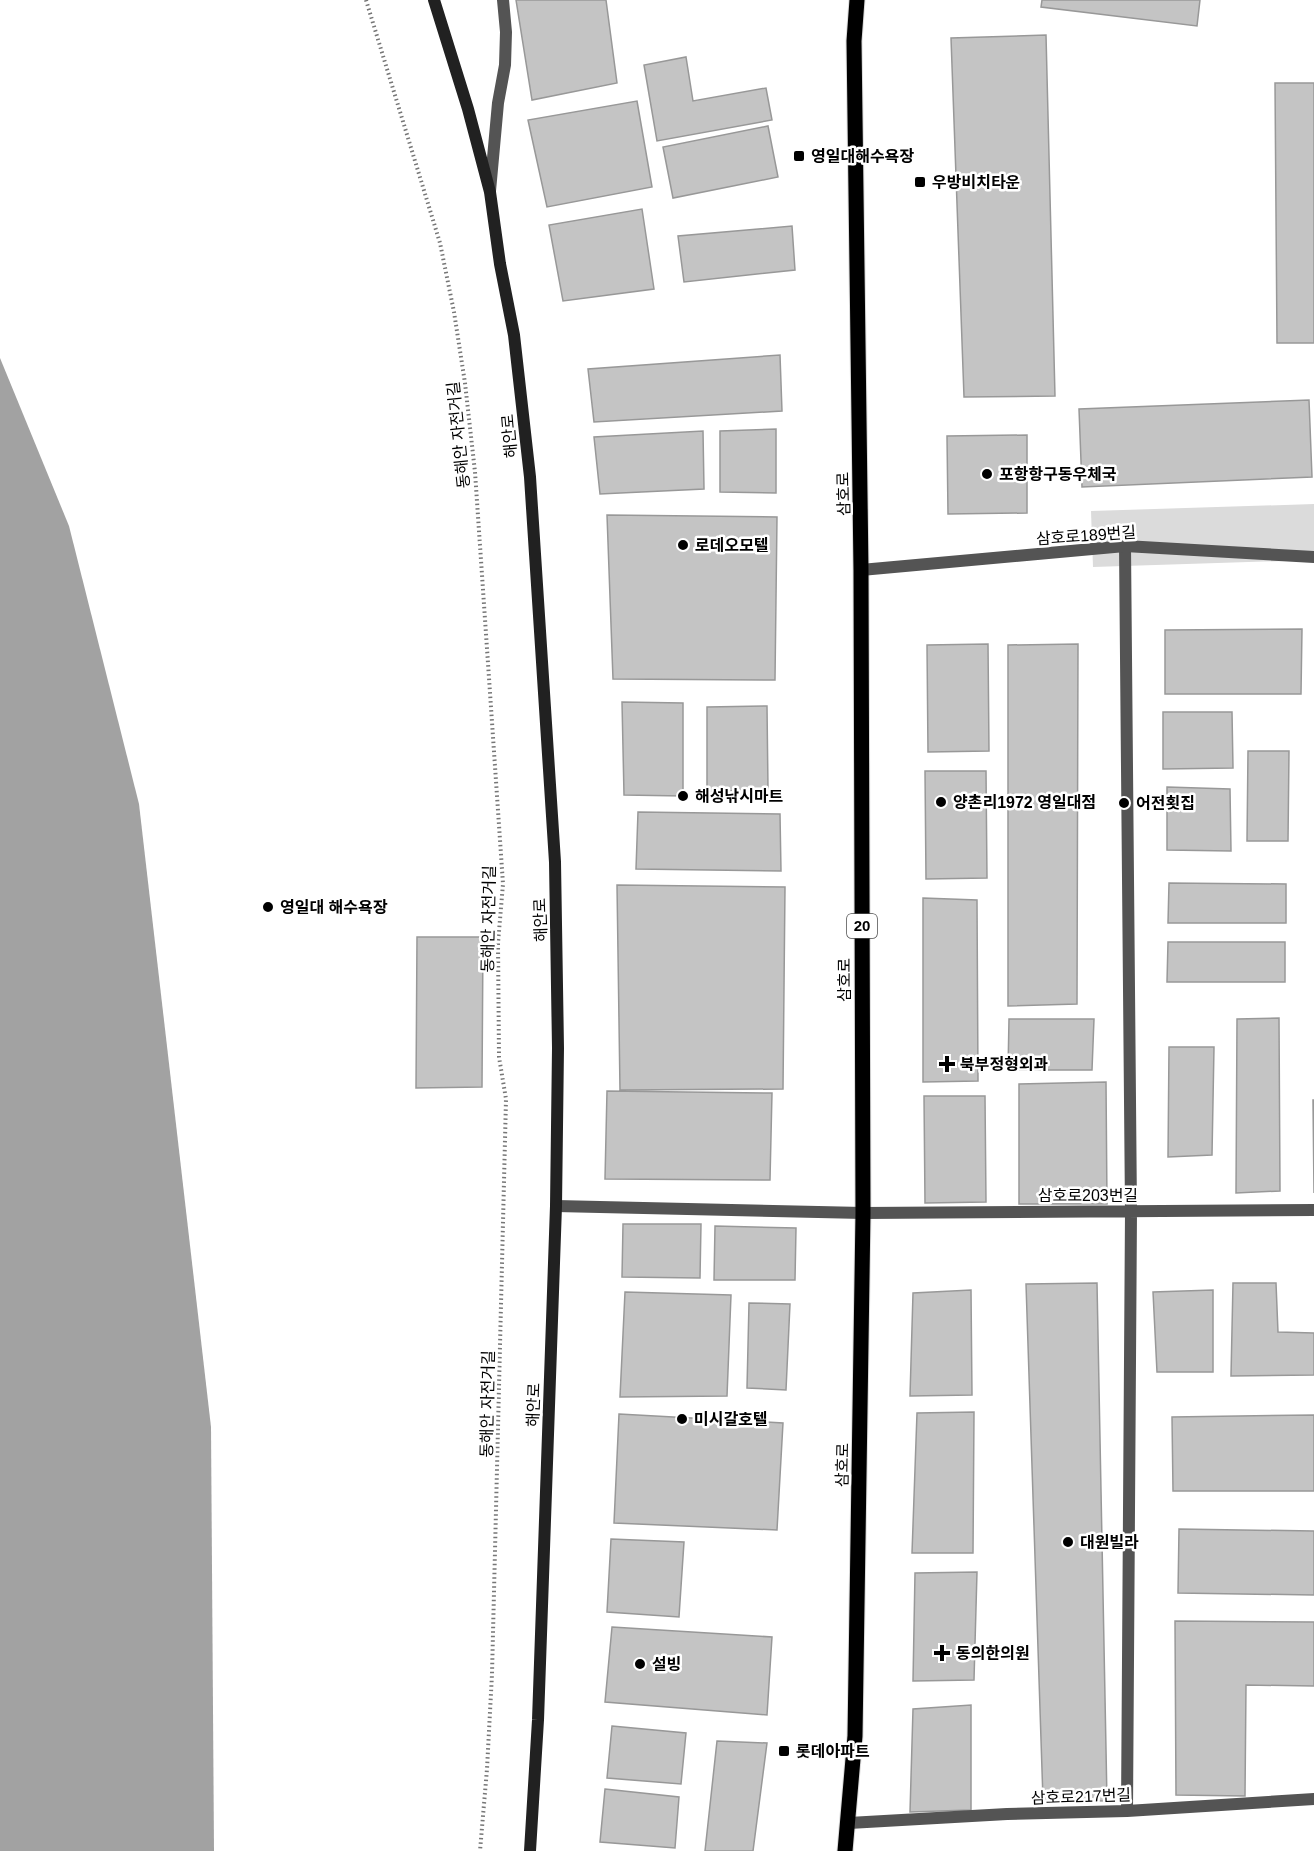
<svg xmlns="http://www.w3.org/2000/svg" width="1314" height="1851" font-family="Helvetica,'Noto Sans KR',sans-serif">
  <rect width="100%" height="100%" fill="#fff"/>
  <path fill="#dbdbdb" d="M1314 504V560L1093 567 1091 511Z"/>
  <path fill="#a2a2a2" d="M0 358 69 526 139 804 211 1427 214 1851H0Z"/>
  <path fill="#c4c4c4" stroke="#989898" stroke-width="1.5" d="M516 0H606L617 83 532 100Z
    M1042 0H1200L1197 26 1041 7Z
    M1046 35 1055 396 964 397 951 38Z
    M686 57 693 101 766 88 772 120 657 141 644 65Z
    M1275 83H1314V343H1277Z
    M637 101 652 187 547 207 528 120Z
    M768 126 778 177 673 198 663 147Z
    M642 209 654 289 563 301 549 225Z
    M792 226 795 270 684 282 678 236Z
    M780 355 782 411 594 422 588 369Z
    M1309 400 1312 477 1082 487 1079 409Z
    M776 429V493L720 492V431Z
    M703 431 704 489 600 494 594 437Z
    M1027 435V513L948 514 947 436Z
    M607 515 777 517 775 680 613 679Z
    M1302 629 1301 694H1165V630Z
    M988 644 989 751 928 752 927 645Z
    M1078 644 1077 1004 1008 1006V645Z
    M622 702 683 703V796L624 795Z
    M767 706 768 789 707 792V707Z
    M1163 712H1232L1233 768 1163 769Z
    M1248 751H1289L1288 841H1247Z
    M925 771H986L987 878 926 879Z
    M1167 787 1230 789 1231 851 1167 850Z
    M638 812 780 814 781 871 636 869Z
    M1169 883 1286 884V923H1168Z
    M617 885 785 887 783 1089 620 1090Z
    M923 898 977 900 978 1081 923 1082Z
    M417 937H483L482 1087 416 1088Z
    M1168 942H1285V982H1167Z
    M1279 1018 1280 1191 1236 1193 1237 1019Z
    M1009 1019H1094L1092 1070H1008Z
    M1169 1047H1214L1212 1155 1168 1157Z
    M1106 1082 1107 1204H1019V1084Z
    M607 1091 772 1093 770 1180 605 1179Z
    M924 1096H985L986 1202 925 1203Z
    M1313 1100H1314V1193Z
    M623 1224H701L700 1278 622 1277Z
    M715 1226 796 1228 795 1280H714Z
    M1097 1283 1107 1801 1043 1800 1026 1284Z
    M1233 1283H1276L1278 1332 1314 1333V1375L1231 1376Z
    M971 1290 972 1395 910 1396 913 1293Z
    M1213 1290V1372H1157L1153 1292Z
    M625 1292 731 1295 727 1396 620 1397Z
    M749 1303 790 1304 786 1390 747 1388Z
    M974 1412 973 1553H912L917 1413Z
    M619 1414 783 1423 777 1530 614 1523Z
    M1314 1415V1491H1173L1172 1417Z
    M1179 1529 1314 1531V1595L1178 1593Z
    M611 1539 684 1542 679 1617 607 1612Z
    M977 1572 974 1680 913 1681 915 1573Z
    M1175 1621 1314 1622V1686L1246 1685 1245 1796 1176 1795Z
    M612 1627 772 1637 767 1715 605 1702Z
    M971 1705V1810L910 1812 913 1709Z
    M612 1726 686 1733 681 1784 607 1778Z
    M717 1741 767 1743 753 1851H705Z
    M605 1789 679 1797 675 1848 600 1842Z"/>
  <g fill="none" stroke-linecap="round" stroke-linejoin="round">
    <g stroke="#dbdbdb" stroke-width="17">
      <path id="primary" d="M845 1851 855 1736 863 1213 861 570 854 41 857 0"/>
    </g>
    <path stroke="#767676" stroke-width="4" stroke-dasharray="1.5 3" stroke-linecap="butt" d="M366 0 440 243 454 312 465 383 475 472 503 884 498 943 499 1057 506 1099 492 1674 487 1769 480 1851"/>
    <path stroke="#545454" stroke-width="12" d="M1125 546 1131 1211 1127 1811
      M556 1206 863 1213 1314 1210
      M849 1823 1007 1814 1127 1811 1314 1799"/>
    <path stroke="#545454" stroke-width="12" d="M490 191 498 103 505 65 506 32 503 0
      M861 570 1125 546 1314 557"/>
    <path stroke="#212121" stroke-width="12" d="M434 0 468 109 490 192 500 264 514 335 530 477 555 862 558 1048 556 1206 538 1720 530 1851"/>
    <use href="#primary" stroke="#000" stroke-width="15"/>
  </g>
  <g fill="#000" stroke="#fff" stroke-width="2">
    <rect x="793" y="150" width="12" height="12" rx="3"/>
    <rect x="914" y="176" width="12" height="12" rx="3"/>
    <circle cx="987" cy="474" r="6"/>
    <circle cx="683" cy="545" r="6"/>
    <circle cx="683" cy="796" r="6"/>
    <circle cx="941" cy="802" r="6"/>
    <circle cx="1124" cy="803" r="6"/>
    <circle cx="268" cy="907" r="6"/>
    <path d="M944 1055h6v6h6v6h-6v6h-6v-6h-6v-6h6z"/>
    <circle cx="682" cy="1419" r="6"/>
    <circle cx="1068" cy="1542" r="6"/>
    <path d="M939 1644h6v6h6v6h-6v6h-6v-6h-6v-6h6z"/>
    <circle cx="640" cy="1664" r="6"/>
    <rect x="778" y="1745" width="12" height="12" rx="3"/>
  </g>
  <g text-anchor="middle" stroke-width="5" stroke-linejoin="round" paint-order="stroke">
    <rect fill="#fff" stroke="#4c4c4c" stroke-width="1.5" x="847" y="914" width="30" height="24" rx="4.5"/>
    <g font-size="15" font-weight="bold" fill="#000">
      <text x="862" y="931">20</text>
    </g>
    <g font-size="16" font-weight="bold" fill="#000" stroke="#fff" text-anchor="start">
      <text x="811" y="162">영일대해수욕장</text>
      <text x="932" y="188">우방비치타운</text>
      <text x="999" y="480">포항항구동우체국</text>
      <text x="695" y="551">로데오모텔</text>
      <text x="695" y="802">해성낚시마트</text>
      <text x="953" y="808">양촌리1972 영일대점</text>
      <text x="1136" y="809">어전횟집</text>
      <text x="280" y="913">영일대 해수욕장</text>
      <text x="960" y="1070">북부정형외과</text>
      <text x="694" y="1425">미시갈호텔</text>
      <text x="1080" y="1548">대원빌라</text>
      <text x="956" y="1659">동의한의원</text>
      <text x="652" y="1670">설빙</text>
      <text x="796" y="1757">롯데아파트</text>
    </g>
    <g font-size="16" fill="#000" stroke="#fff">
      <text transform="translate(458 435) rotate(-96)" y="6">동해안 자전거길</text>
      <text transform="translate(509 436) rotate(-95)" y="6">해안로</text>
      <text transform="translate(843 494) rotate(-91)" y="6">삼호로</text>
      <text transform="translate(1086 535) rotate(-4)" y="6">삼호로189번길</text>
      <text transform="translate(488 919) rotate(-89)" y="6">동해안 자전거길</text>
      <text transform="translate(540 920) rotate(-92)" y="6">해안로</text>
      <text transform="translate(844 980) rotate(-90)" y="6">삼호로</text>
      <text x="1088" y="1201">삼호로203번길</text>
      <text transform="translate(487 1404) rotate(-89)" y="6">동해안 자전거길</text>
      <text transform="translate(533 1405) rotate(-88)" y="6">해안로</text>
      <text transform="translate(842 1465) rotate(-89)" y="6">삼호로</text>
      <text transform="translate(1081 1796) rotate(-2)" y="6">삼호로217번길</text>
    </g>
  </g>
</svg>
